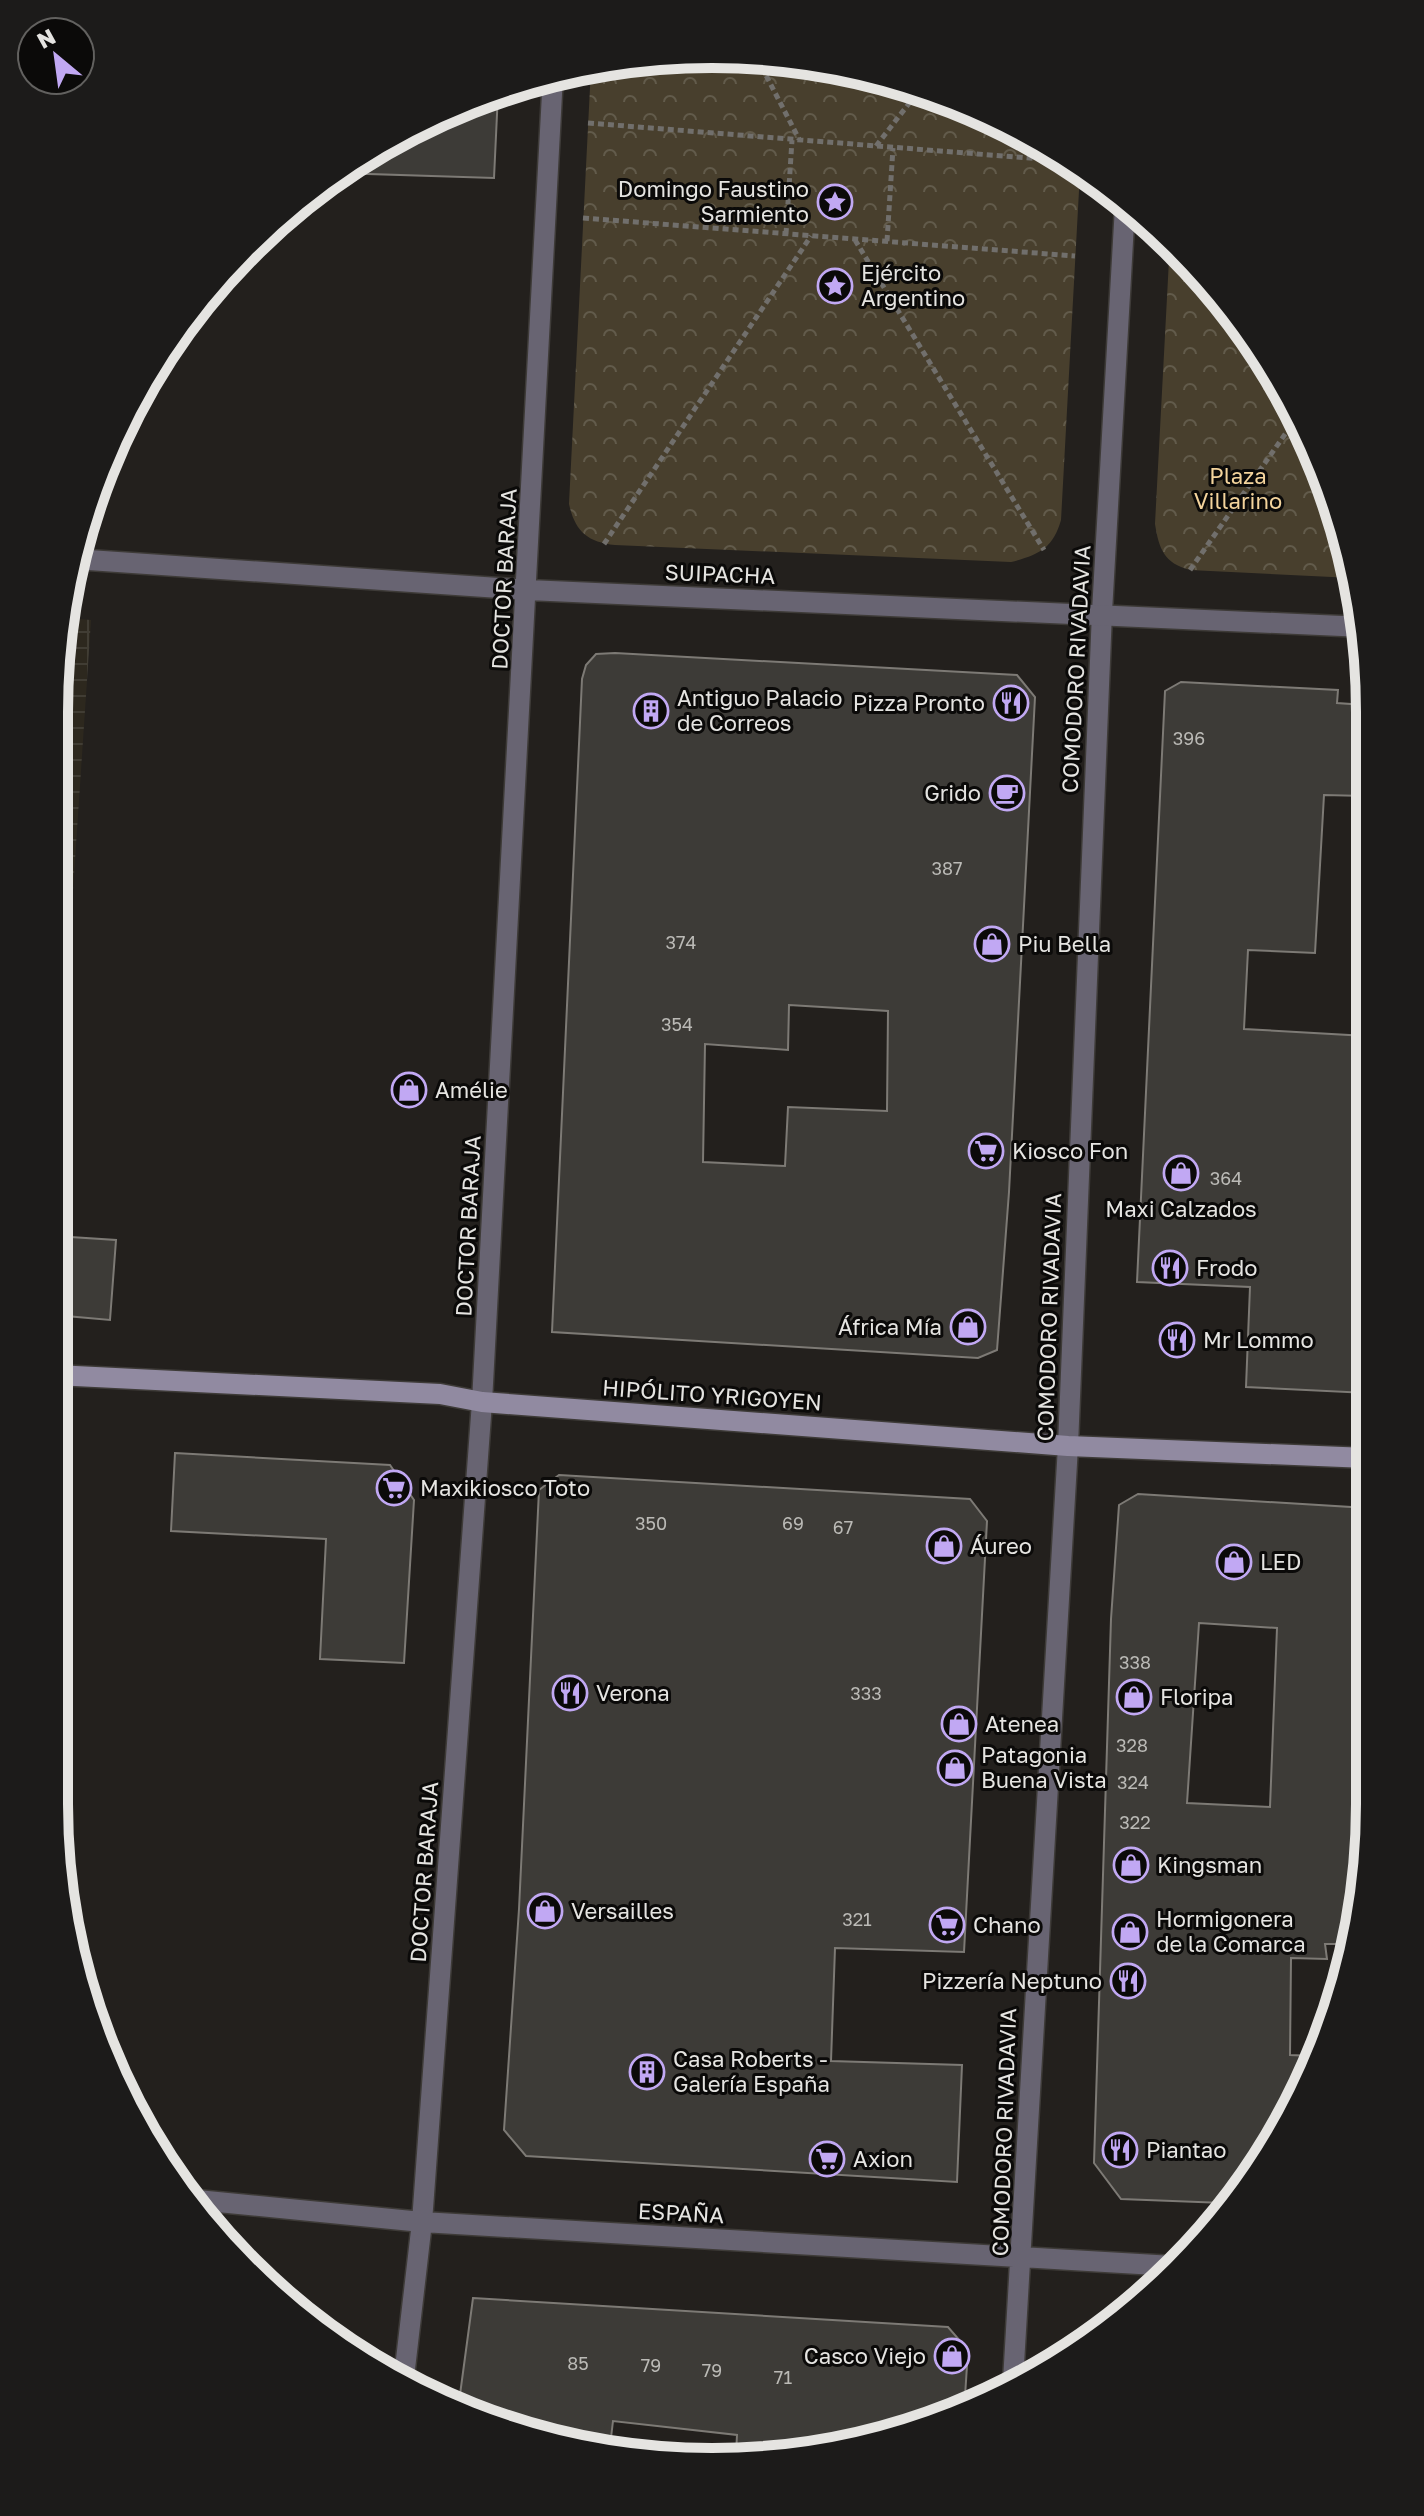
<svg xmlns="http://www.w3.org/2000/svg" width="1424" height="2516" font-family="'Golos Text',sans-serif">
  <defs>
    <pattern id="industrial-grid" width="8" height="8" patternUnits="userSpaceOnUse" patternTransform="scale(2)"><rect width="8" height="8" fill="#2d281e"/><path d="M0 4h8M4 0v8" fill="none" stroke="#413d34"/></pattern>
    <pattern id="park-crowns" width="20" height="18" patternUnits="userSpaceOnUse" patternTransform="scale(2)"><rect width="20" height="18" fill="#483f2d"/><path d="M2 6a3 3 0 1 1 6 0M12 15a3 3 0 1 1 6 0" fill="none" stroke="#625b4b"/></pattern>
  </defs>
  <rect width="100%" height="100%" fill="#23201d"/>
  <path fill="url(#industrial-grid)" d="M64 618 91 620 68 965 55 964V669Z"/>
  <path fill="url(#park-crowns)" d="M669 55C712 57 756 54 798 60 893 72 1004 114 1080 172L1061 520C1053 548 1039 555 1011 562L615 545C587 542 575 531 569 504L591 68Z
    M1170 241 1259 347 1335 500 1353 578 1190 570C1164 563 1159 549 1155 524Z"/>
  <path fill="#3d3b37" stroke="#7d7a75" stroke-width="2" fill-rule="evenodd" d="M498 93 494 178 339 173 421 122Z
    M615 653 1017 675 1035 697 1009 1192 997 1350 978 1358 552 1332 582 679 586 665 596 654ZM789 1005 888 1011 887 1111 788 1107 785 1166 703 1162 705 1044 788 1050Z
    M1181 682 1338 690 1337 703 1365 705V796L1324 795 1315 953 1248 950 1244 1029 1366 1036 1367 1393 1246 1387 1250 1287 1137 1282 1165 691Z
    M55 1236 116 1240 110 1320 55 1315Z
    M175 1453 390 1465 414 1500 404 1663 320 1659 326 1539 171 1531Z
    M559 1475 970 1499 987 1521 964 1952 835 1948 831 2061 962 2065 957 2182 526 2156 504 2130 519 1909 539 1490Z
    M1138 1494 1367 1508 1369 1847 1352 1944H1325L1327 1959 1291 1958 1290 2055 1314 2056 1282 2133 1224 2203 1121 2199 1094 2163 1111 1619 1119 1505ZM1199 1623 1277 1628 1270 1807 1187 1803Z
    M473 2298 948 2327 968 2350 964 2412 767 2458 736 2454 737 2435 613 2421 610 2446 541 2439 459 2402Z"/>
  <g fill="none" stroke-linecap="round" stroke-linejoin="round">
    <g stroke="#3e3b38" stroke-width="23">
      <path id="minor" d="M187 2199 422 2222 1173 2266
        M404 2377 422 2222 482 1402
        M1013 2381 1068 1446 1102 612 1125 206"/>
    </g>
    <g stroke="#3e3b38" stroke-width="23">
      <path id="tertiary" d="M74 559 528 590 1364 627
        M482 1402 553 75"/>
    </g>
    <g stroke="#3e3b38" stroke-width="23">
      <path id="secondary" d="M55 1375 440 1394 482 1402 1068 1446 1367 1458"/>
    </g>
    <path stroke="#716f6c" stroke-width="5" stroke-dasharray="6 4" stroke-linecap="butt" d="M757 58 799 139
      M588 123 1066 161
      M876 146 921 88
      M583 218 1075 256
      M786 234 792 140
      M855 240 1044 550
      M887 241 893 148
      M604 544 811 236
      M1190 570 1295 420"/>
    <use href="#minor" stroke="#686472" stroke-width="20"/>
    <use href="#tertiary" stroke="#686472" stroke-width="20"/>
    <use href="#secondary" stroke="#918aa1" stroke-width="20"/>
  </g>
  <defs>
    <g id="sight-ring" transform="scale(1.8)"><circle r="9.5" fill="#0b0a09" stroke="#c1a8f3" stroke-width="1.5"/><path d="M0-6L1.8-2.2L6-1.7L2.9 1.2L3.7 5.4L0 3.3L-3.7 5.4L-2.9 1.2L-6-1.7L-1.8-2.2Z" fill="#c1a8f3"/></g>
    <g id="restaurant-ring" transform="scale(1.8)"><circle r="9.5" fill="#0b0a09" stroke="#c1a8f3" stroke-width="1.5"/><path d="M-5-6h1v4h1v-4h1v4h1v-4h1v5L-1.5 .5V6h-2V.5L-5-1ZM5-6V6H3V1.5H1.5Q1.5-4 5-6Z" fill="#c1a8f3"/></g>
    <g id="building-ring" transform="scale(1.8)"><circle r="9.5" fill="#0b0a09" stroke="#c1a8f3" stroke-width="1.5"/><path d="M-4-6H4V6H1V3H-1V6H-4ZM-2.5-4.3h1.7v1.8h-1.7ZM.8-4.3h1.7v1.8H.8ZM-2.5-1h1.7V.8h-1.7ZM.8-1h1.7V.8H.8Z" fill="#c1a8f3"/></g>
    <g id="cafe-ring" transform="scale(1.8)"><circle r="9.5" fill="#0b0a09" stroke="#c1a8f3" stroke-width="1.5"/><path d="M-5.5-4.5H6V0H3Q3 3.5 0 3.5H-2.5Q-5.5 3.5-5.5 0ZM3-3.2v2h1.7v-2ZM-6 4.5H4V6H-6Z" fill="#c1a8f3"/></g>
    <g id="shop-ring" transform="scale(1.8)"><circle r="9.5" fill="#0b0a09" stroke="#c1a8f3" stroke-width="1.5"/><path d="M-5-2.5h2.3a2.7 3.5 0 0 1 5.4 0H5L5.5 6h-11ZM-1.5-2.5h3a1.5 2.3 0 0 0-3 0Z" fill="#c1a8f3"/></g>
    <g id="supermarket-ring" transform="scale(1.8)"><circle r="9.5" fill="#0b0a09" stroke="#c1a8f3" stroke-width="1.5"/><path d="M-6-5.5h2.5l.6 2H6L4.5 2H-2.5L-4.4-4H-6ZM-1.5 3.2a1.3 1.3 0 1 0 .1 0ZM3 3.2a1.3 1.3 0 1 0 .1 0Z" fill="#c1a8f3"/></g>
  </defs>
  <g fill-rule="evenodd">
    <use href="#sight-ring" x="835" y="202"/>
    <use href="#sight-ring" x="835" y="286"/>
    <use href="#restaurant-ring" x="1011" y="703"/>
    <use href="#building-ring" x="651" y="711"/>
    <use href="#cafe-ring" x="1007" y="793"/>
    <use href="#shop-ring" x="992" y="944"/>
    <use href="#shop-ring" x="409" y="1090"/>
    <use href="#supermarket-ring" x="986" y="1151"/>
    <use href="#shop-ring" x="1181" y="1173"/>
    <use href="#restaurant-ring" x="1170" y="1268"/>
    <use href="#shop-ring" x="968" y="1327"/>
    <use href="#restaurant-ring" x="1177" y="1340"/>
    <use href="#supermarket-ring" x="394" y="1488"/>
    <use href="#shop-ring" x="944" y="1546"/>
    <use href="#shop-ring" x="1234" y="1562"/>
    <use href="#restaurant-ring" x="570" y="1693"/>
    <use href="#shop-ring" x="1134" y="1697"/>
    <use href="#shop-ring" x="959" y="1724"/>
    <use href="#shop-ring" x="955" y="1768"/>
    <use href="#shop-ring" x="1131" y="1865"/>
    <use href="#shop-ring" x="545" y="1911"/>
    <use href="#supermarket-ring" x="947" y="1925"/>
    <use href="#shop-ring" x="1130" y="1932"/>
    <use href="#restaurant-ring" x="1128" y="1981"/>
    <use href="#building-ring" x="647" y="2072"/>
    <use href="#restaurant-ring" x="1120" y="2150"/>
    <use href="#supermarket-ring" x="827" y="2159"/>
    <use href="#shop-ring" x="952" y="2356"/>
  </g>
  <g text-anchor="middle" stroke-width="6" stroke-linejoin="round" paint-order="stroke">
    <g font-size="18" fill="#bbbab6">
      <text x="1189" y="745">396</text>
      <text x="947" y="875">387</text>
      <text x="681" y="949">374</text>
      <text x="677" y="1031">354</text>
      <text x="1226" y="1185">364</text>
      <text x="651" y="1530">350</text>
      <text x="793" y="1530">69</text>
      <text x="843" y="1534">67</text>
      <text x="1135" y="1669">338</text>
      <text x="866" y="1700">333</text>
      <text x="1132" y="1752">328</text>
      <text x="1133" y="1789">324</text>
      <text x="1135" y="1829">322</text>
      <text x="857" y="1926">321</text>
      <text x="578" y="2370">85</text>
      <text x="651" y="2372">79</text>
      <text x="712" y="2377">79</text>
      <text x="783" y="2384">71</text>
    </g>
    <g font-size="22" fill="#e5e4e1" stroke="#0b0a09" text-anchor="start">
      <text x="809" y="197" text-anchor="end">Domingo Faustino<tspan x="809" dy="25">Sarmiento</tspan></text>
      <text x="861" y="281">Ejército<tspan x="861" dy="25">Argentino</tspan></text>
      <text x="677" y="706">Antiguo Palacio<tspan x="677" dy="25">de Correos</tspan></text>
      <text x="985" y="711" text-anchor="end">Pizza Pronto</text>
      <text x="981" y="801" text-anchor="end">Grido</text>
      <text x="1018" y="952">Piu Bella</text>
      <text x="435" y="1098">Amélie</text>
      <text x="1012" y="1159">Kiosco Fon</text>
      <text x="1181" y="1217" text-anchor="middle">Maxi Calzados</text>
      <text x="1196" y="1276">Frodo</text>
      <text x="942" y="1335" text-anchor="end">África Mía</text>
      <text x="1203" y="1348">Mr Lommo</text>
      <text x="420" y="1496">Maxikiosco Toto</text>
      <text x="970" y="1554">Áureo</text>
      <text x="1260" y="1570">LED</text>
      <text x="596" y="1701">Verona</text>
      <text x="1160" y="1705">Floripa</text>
      <text x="985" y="1732">Atenea</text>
      <text x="981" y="1763">Patagonia<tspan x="981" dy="25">Buena Vista</tspan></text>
      <text x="1157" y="1873">Kingsman</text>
      <text x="571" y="1919">Versailles</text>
      <text x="1156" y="1927">Hormigonera<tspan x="1156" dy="25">de la Comarca</tspan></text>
      <text x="973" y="1933">Chano</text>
      <text x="1102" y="1989" text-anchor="end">Pizzería Neptuno</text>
      <text x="673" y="2067">Casa Roberts -<tspan x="673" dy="25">Galería España</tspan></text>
      <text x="1146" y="2158">Piantao</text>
      <text x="853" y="2167">Axion</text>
      <text x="926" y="2364" text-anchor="end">Casco Viejo</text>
    </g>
    <g font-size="22" fill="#f4d49c" stroke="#0b0a09">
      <text x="1238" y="484">Plaza<tspan x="1238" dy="25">Villarino</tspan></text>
    </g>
    <g font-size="22" fill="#e5e4e1" stroke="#0b0a09">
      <text transform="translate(720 574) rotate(2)" y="8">SUIPACHA</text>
      <text transform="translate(504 579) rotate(-87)" y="8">DOCTOR BARAJA</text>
      <text transform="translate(1076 669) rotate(-87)" y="8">COMODORO RIVADAVIA</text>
      <text transform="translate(468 1226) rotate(-87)" y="8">DOCTOR BARAJA</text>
      <text transform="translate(1049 1317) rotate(-88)" y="8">COMODORO RIVADAVIA</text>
      <text transform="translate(712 1395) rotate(4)" y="8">HIPÓLITO YRIGOYEN</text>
      <text transform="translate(424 1872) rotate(-86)" y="8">DOCTOR BARAJA</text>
      <text transform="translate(1004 2132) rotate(-88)" y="8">COMODORO RIVADAVIA</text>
      <text transform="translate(681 2213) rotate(3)" y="8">ESPAÑA</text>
    </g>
  </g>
  <path d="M0 0H1424V2516H0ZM712 68H712A644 644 0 0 1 1356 712V1804A644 644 0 0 1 712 2448H712A644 644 0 0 1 68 1804V712A644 644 0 0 1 712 68Z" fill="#1c1b1a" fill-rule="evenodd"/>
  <path fill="none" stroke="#e5e4e1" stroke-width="10" d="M712 68H712A644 644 0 0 1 1356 712V1804A644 644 0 0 1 712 2448H712A644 644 0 0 1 68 1804V712A644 644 0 0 1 712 68Z"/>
  <g transform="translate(56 56) rotate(331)"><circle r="38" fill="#0b0a09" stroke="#62615f" stroke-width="2"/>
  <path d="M0-6L14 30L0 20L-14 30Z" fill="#c1a8f3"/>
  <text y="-12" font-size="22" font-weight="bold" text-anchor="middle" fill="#e5e4e1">N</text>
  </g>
</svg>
